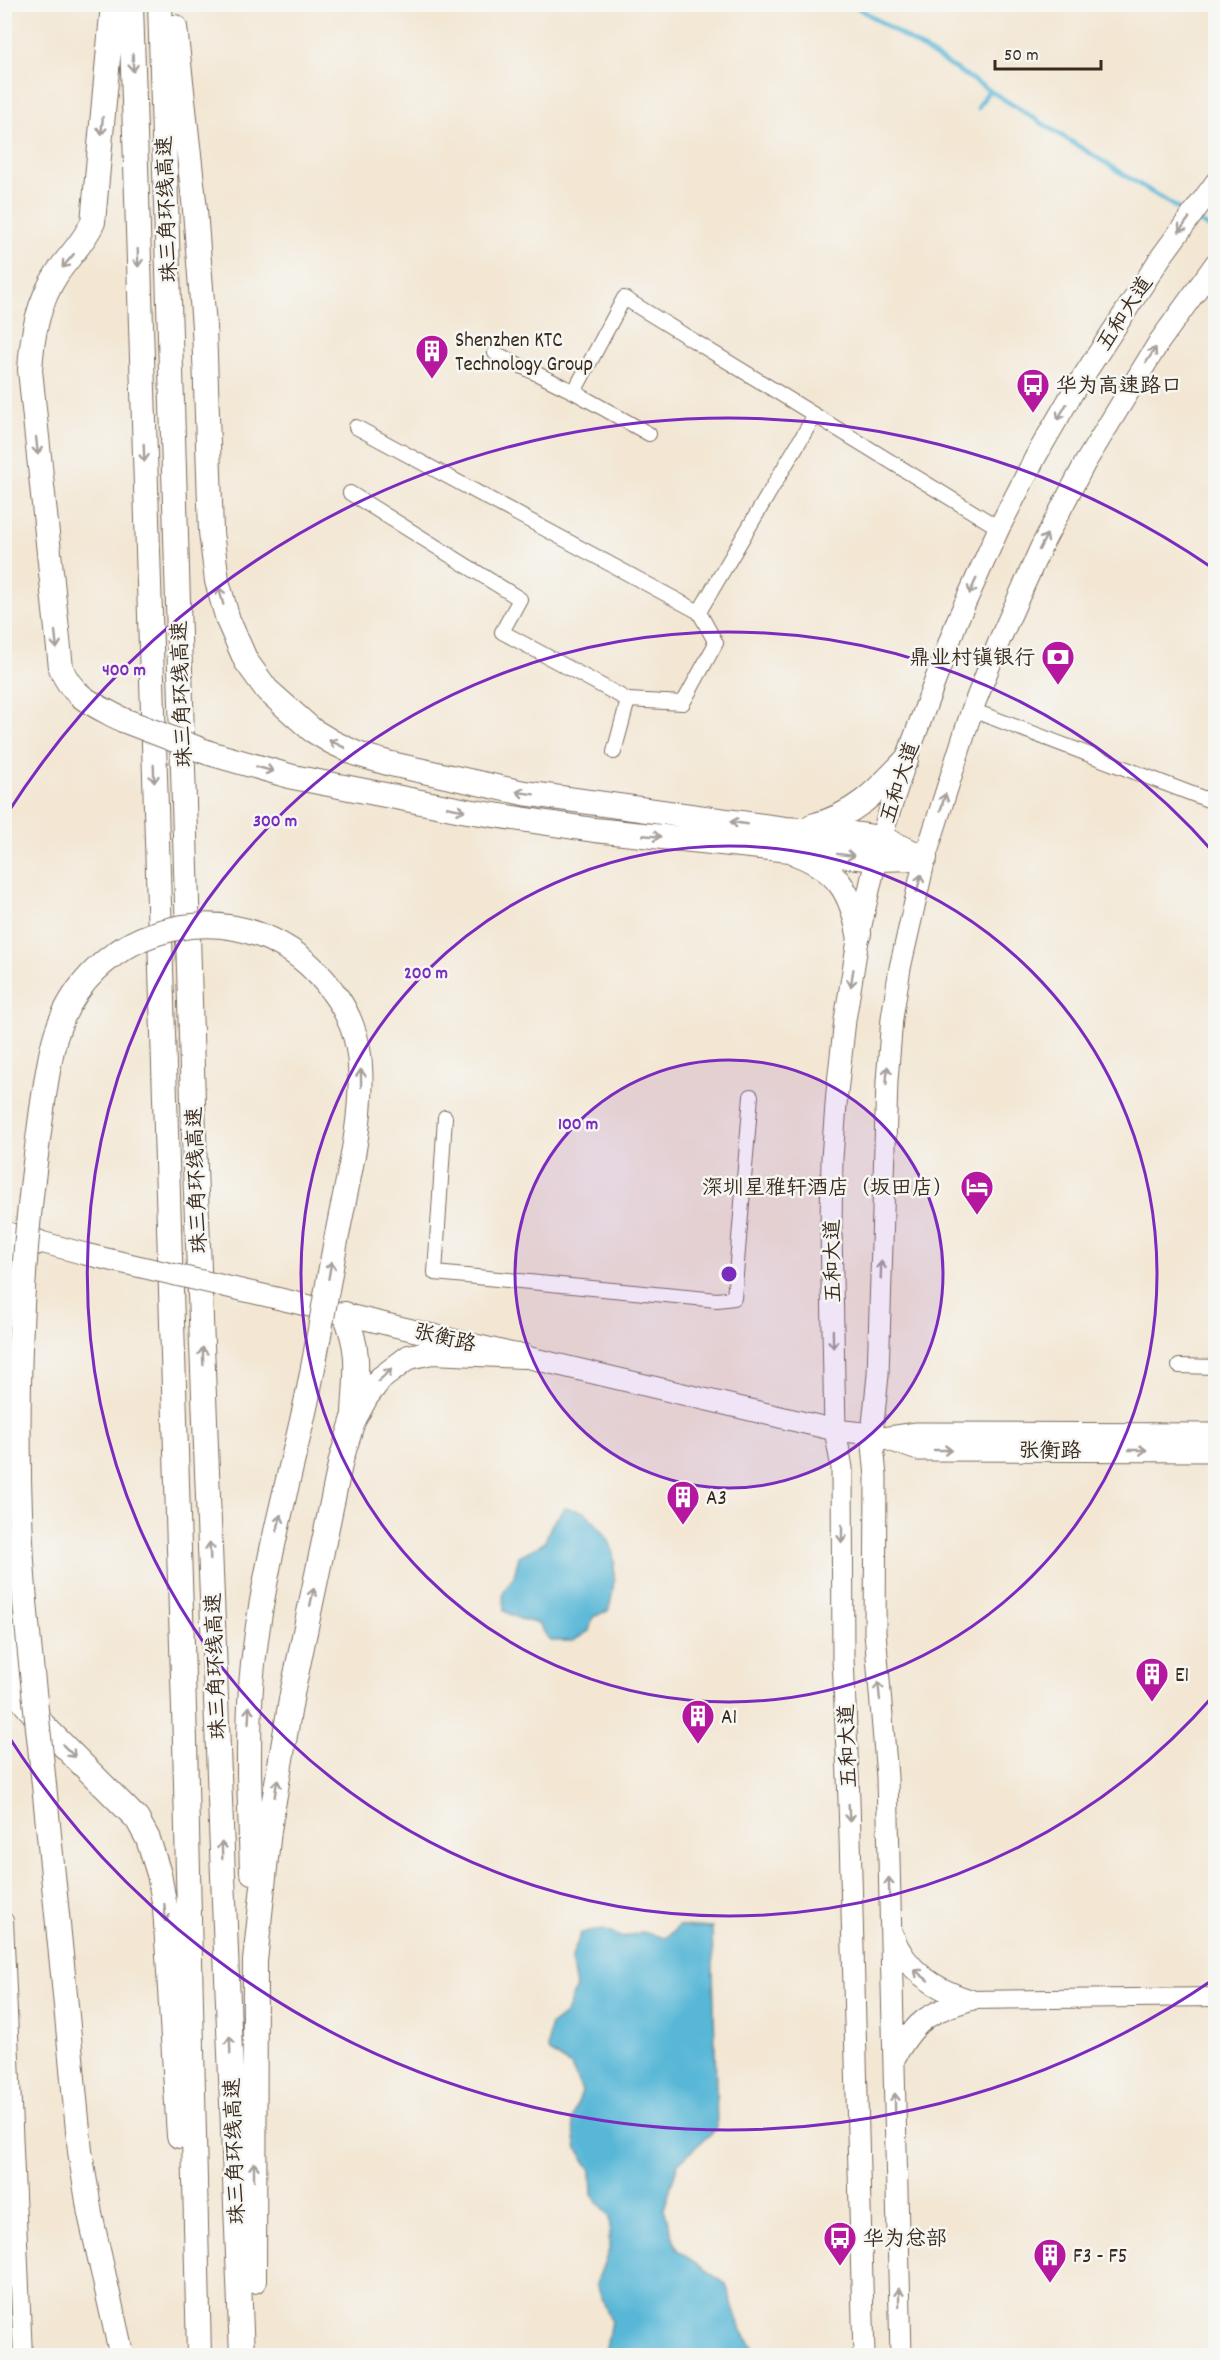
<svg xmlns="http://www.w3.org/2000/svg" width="1220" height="2360" font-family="Dekko,'LXGW WenKai TC',sans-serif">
  <rect width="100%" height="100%" fill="#f6f6f2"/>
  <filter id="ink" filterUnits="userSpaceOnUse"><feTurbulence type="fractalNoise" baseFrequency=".0167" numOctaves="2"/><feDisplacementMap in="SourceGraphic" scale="12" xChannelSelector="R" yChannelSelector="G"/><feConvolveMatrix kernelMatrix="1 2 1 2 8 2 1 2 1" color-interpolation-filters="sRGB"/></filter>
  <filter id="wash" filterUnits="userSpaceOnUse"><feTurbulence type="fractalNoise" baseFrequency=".008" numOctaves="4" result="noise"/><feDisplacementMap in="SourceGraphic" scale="24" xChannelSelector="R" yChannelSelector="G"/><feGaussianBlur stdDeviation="1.35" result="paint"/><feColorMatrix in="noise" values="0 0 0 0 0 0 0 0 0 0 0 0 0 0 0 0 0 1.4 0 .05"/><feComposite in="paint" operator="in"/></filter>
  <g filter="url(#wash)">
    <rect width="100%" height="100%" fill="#f3e7d4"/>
    <path fill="#58b7d7" stroke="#4a707a" stroke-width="1.5" d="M565 1508 585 1512C593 1521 604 1531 609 1541 618 1558 614 1594 608 1611L593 1617 589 1631 573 1641H550L539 1624 520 1619 504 1611 503 1593 514 1576 519 1556 544 1543 552 1524Z
      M679 1926 712 1928 717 2128 678 2163 664 2209 677 2250 726 2284 740 2328 758 2355H605L611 2320 596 2284 609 2250 610 2216 592 2195 591 2170 577 2149 572 2120 582 2091 571 2066 548 2051 550 2026 566 2013 576 1987 571 1959 581 1933 603 1930 623 1938 642 1932 665 1938Z"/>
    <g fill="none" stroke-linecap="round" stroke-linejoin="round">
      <path stroke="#58b7d7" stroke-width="4.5" d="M852 4 1185 213
        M978 108 989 90
        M1195 219 1216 232"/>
    </g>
  </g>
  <g filter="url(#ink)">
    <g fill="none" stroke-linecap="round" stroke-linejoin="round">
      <g stroke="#7b6c5e" stroke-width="16">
        <path id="street" d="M495 353 574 392
          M356 427 699 612 815 415
          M649 434 574 392 624 298 999 528
          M350 493 520 599 502 632 628 700
          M972 710 1216 803
          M614 752 628 700 683 703 716 643 699 612
          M445 1117 435 1273 717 1300 734 1298 751 1096
          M1179 1366 1216 1367"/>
      </g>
      <g stroke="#7b6c5e" stroke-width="20">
        <path id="secondary" d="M4 1921 23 2356
          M970 2000 1216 1997"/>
      </g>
      <g stroke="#7b6c5e" stroke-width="23">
        <path id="primary" d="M4 1232 85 1254
          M276 1298 835 1430 872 1434 918 1450 1216 1451
          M889 1437 917 1433 1216 1434
          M893 1936C907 1971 935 1989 970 2000
          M894 2059C915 2021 928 2012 970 2000
          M864 2356 849 1800 843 1658 842 1468 835 1430 831 1229 832 1158 837 1092 845 1020 859 934 881 838 906 760 957 621 999 528 1036 456 1073 392 1161 257 1216 182
          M901 2356 887 1777 875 1632 876 1477 872 1434 878 1375 887 1081 892 1018 900 968 925 858 972 710 1000 639 1041 547 1085 463 1159 342 1216 263"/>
      </g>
      <g stroke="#7b6c5e" stroke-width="26">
        <path id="highway" d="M113 4 93 222C84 242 70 255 58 272 38 302 32 335 30 370L61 668C72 698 97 706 123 720
          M131 4 185 1741 199 2356
          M160 4 195 1168 242 2356
          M175 27 195 210 204 327 211 532 217 581 228 620 246 661 267 690 312 730 332 742 357 754 391 764 524 793 785 829 847 833 881 838 925 858
          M209 753 293 777 467 811 594 830 877 859 917 858
          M812 826C855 815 876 792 906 760
          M797 854C838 870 851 892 859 934
          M4 1260 12 1253 38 1242
          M345 1314C361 1353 356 1372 354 1413
          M4 1544 15 1674 23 1701 44 1726 137 1819 148 1839 159 1874 165 1907 179 2136
          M249 1774 252 1872
          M254 2281 255 1961 269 1830 292 1694 341 1460 353 1421 366 1397 380 1379 409 1357 432 1352 523 1356"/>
      </g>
      <use href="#street" stroke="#fff" stroke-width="14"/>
      <use href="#secondary" stroke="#fff" stroke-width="18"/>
      <use href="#primary" stroke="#fff" stroke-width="21"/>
      <use href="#highway" stroke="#fff" stroke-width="24"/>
      <g stroke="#7b6c5e" stroke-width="23" stroke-linecap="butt">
        <path id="primary-bridge" d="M85 1254 276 1298"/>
      </g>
      <g stroke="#7b6c5e" stroke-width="26" stroke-linecap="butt">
        <path id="highway-bridge" d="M123 720 209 753
          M120 2348 90 2214 80 2151C68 2022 55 1894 42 1765 35 1697 26 1629 22 1561 15 1428 18 1295 35 1163 40 1125 44 1087 52 1050 81 916 254 880 333 992 349 1013 359 1040 360 1066 364 1124 345 1189 335 1246 325 1298 317 1351 306 1403 288 1484 265 1565 255 1648 249 1690 249 1732 249 1774"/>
      </g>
      <use href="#primary-bridge" stroke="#fff" stroke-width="21"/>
      <use href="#highway-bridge" stroke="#fff" stroke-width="24"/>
    </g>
    <defs><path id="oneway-shaft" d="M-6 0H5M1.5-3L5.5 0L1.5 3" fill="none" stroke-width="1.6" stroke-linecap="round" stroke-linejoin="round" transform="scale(1.5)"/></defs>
    <g stroke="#a79f9a">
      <use href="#oneway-shaft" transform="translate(133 63) rotate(88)"/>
      <use href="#oneway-shaft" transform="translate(102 126) rotate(95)"/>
      <use href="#oneway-shaft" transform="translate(1184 225) rotate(126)"/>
      <use href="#oneway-shaft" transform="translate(138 258) rotate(88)"/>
      <use href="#oneway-shaft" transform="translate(68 261) rotate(130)"/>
      <use href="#oneway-shaft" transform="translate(1151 355) rotate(-57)"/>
      <use href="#oneway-shaft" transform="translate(1062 412) rotate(120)"/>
      <use href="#oneway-shaft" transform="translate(37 446) rotate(84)"/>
      <use href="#oneway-shaft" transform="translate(144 453) rotate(88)"/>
      <use href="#oneway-shaft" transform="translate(1043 542) rotate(-63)"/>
      <use href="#oneway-shaft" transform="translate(973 586) rotate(114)"/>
      <use href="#oneway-shaft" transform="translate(221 596) rotate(-105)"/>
      <use href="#oneway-shaft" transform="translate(56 640) rotate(84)"/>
      <use href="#oneway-shaft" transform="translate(337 744) rotate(-154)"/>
      <use href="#oneway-shaft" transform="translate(265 769) rotate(16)"/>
      <use href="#oneway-shaft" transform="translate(154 774) rotate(88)"/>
      <use href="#oneway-shaft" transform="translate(525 793) rotate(-171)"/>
      <use href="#oneway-shaft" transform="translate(943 802) rotate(-73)"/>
      <use href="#oneway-shaft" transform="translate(456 809) rotate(11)"/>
      <use href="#oneway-shaft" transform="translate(739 823) rotate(-172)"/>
      <use href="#oneway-shaft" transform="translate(652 836) rotate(5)"/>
      <use href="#oneway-shaft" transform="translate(846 855) rotate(7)"/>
      <use href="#oneway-shaft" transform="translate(919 883) rotate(-76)"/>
      <use href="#oneway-shaft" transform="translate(852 978) rotate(99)"/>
      <use href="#oneway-shaft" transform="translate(887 1075) rotate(-86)"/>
      <use href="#oneway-shaft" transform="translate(361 1078) rotate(-91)"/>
      <use href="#oneway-shaft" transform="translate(330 1270) rotate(-80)"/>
      <use href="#oneway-shaft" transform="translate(881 1270) rotate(-88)"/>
      <use href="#oneway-shaft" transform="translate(833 1339) rotate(89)"/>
      <use href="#oneway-shaft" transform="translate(203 1356) rotate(-92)"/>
      <use href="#oneway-shaft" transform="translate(385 1375) rotate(-44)"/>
      <use href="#oneway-shaft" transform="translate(943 1450)"/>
      <use href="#oneway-shaft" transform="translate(1138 1450)"/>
      <use href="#oneway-shaft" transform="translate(279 1523) rotate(-77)"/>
      <use href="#oneway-shaft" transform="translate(842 1534) rotate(90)"/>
      <use href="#oneway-shaft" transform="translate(210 1551) rotate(-92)"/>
      <use href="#oneway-shaft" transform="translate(312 1597) rotate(-78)"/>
      <use href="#oneway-shaft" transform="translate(879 1691) rotate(-96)"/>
      <use href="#oneway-shaft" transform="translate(249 1715) rotate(-87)"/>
      <use href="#oneway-shaft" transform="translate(69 1751) rotate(45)"/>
      <use href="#oneway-shaft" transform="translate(276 1788) rotate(-81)"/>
      <use href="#oneway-shaft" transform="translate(849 1813) rotate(88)"/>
      <use href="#oneway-shaft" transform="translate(222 1850) rotate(-92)"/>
      <use href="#oneway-shaft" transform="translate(889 1886) rotate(-91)"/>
      <use href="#oneway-shaft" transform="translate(165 1913) rotate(86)"/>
      <use href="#oneway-shaft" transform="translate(921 1975) rotate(-142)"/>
      <use href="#oneway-shaft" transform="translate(230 2045) rotate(-92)"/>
      <use href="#oneway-shaft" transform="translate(895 2102) rotate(-91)"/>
      <use href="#oneway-shaft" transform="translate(254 2171) rotate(-90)"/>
      <use href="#oneway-shaft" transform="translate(899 2297) rotate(-91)"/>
    </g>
  </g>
  <circle cx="729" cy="1274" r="214" fill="#7b2cbf" fill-opacity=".12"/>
  <g fill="none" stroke="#7b2cbf" stroke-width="3">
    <circle cx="729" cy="1274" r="214"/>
    <circle cx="729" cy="1274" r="428"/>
    <path d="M1214 1695A642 642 0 1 1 1214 853"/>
    <path d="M1214 1979A856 856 0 0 1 7 1734M7 814A856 856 0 0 1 1214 569"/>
  </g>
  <defs>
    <g id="building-pin" transform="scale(1.725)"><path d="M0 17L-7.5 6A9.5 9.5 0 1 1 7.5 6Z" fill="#b5179e" stroke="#f6f6f2"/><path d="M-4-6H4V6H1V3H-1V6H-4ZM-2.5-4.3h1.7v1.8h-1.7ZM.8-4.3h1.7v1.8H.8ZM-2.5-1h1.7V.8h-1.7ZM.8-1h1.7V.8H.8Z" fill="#fff"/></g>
    <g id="bus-pin" transform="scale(1.725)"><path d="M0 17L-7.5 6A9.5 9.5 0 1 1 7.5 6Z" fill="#b5179e" stroke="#f6f6f2"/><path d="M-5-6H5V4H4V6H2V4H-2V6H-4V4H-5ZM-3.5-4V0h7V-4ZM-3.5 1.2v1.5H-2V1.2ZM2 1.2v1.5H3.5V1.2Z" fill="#fff"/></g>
    <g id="bank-pin" transform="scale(1.725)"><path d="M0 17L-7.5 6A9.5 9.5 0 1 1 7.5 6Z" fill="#b5179e" stroke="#f6f6f2"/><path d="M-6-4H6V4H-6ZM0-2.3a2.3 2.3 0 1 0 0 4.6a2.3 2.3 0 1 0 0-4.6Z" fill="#fff"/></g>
    <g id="hotel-pin" transform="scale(1.725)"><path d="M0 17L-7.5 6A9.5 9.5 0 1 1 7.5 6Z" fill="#b5179e" stroke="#f6f6f2"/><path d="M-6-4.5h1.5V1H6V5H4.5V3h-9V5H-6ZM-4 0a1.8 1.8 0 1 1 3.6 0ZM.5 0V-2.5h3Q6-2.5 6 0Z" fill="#fff"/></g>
  </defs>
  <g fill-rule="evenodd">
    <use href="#building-pin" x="432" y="351"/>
    <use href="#bus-pin" x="1033" y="385"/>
    <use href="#bank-pin" x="1058" y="657"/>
    <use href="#hotel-pin" x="977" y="1187"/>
    <use href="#building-pin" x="683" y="1497"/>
    <use href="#building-pin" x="1152" y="1674"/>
    <use href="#building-pin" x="698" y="1716"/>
    <use href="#bus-pin" x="840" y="2238"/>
    <use href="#building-pin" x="1050" y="2255"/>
  </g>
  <g text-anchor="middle" stroke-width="5" stroke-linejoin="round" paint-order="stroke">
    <g font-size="21" fill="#3b2a1e" stroke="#f6f6f2">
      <text transform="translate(166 209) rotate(-92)" y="7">珠三角环线高速</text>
      <text transform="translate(1124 313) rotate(-57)" y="7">五和大道</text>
      <text transform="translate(181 694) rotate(-92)" y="7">珠三角环线高速</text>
      <text transform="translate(899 782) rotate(-72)" y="7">五和大道</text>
      <text transform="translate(196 1180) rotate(-92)" y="7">珠三角环线高速</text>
      <text transform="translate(832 1261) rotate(-91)" y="7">五和大道</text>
      <text transform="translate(445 1337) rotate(13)" y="7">张衡路</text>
      <text x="1050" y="1457">张衡路</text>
      <text transform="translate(215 1666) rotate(-92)" y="7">珠三角环线高速</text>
      <text transform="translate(847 1746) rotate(-92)" y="7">五和大道</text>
      <text transform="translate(234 2151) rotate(-92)" y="7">珠三角环线高速</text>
    </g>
    <g font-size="21" fill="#3b2a1e" stroke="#f6f6f2" text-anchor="start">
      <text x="455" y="346">Shenzhen KTC<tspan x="455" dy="24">Technology Group</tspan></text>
      <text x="1056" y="392">华为高速路口</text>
      <text x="1035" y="664" text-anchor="end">鼎业村镇银行</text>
      <text x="954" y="1194" text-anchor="end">深圳星雅轩酒店（坂田店）</text>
      <text x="706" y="1504">A3</text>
      <text x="1175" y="1681">E1</text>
      <text x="721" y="1723">A1</text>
      <text x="863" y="2245">华为总部</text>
      <text x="1073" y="2262">F3 - F5</text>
    </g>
  </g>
  <circle cx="729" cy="1274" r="9" fill="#7b2cbf" stroke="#f6f6f2" stroke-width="3"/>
  <g font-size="18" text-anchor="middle" font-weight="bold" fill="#7b2cbf" stroke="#f6f6f2" stroke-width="5" stroke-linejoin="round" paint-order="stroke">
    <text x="124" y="675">400 m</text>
    <text x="275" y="826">300 m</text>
    <text x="426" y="978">200 m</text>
    <text x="578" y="1129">100 m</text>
  </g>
  <rect width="1220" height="2360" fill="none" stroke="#f6f6f2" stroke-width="24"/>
  <path d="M995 60v9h106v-9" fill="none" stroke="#3b2a1e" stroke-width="3"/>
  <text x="1004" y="60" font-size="18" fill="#3b2a1e" stroke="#f6f6f2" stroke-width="4.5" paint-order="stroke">50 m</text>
</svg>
